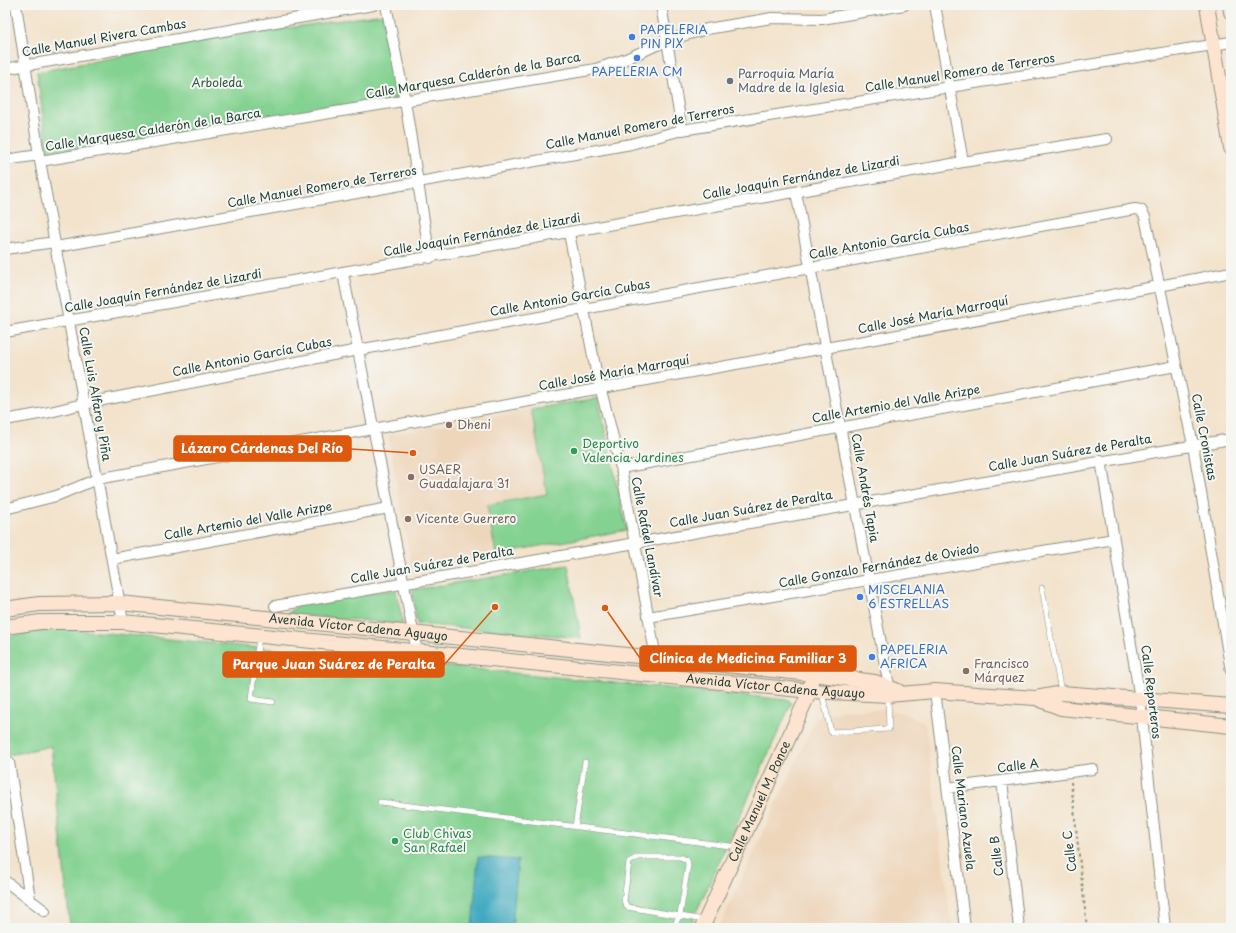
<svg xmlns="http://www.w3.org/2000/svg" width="1236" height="933" font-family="'Playpen Sans',sans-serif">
  <rect width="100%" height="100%" fill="#f6f6f2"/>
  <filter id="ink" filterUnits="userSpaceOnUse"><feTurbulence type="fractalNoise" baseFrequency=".025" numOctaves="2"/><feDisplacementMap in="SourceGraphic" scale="8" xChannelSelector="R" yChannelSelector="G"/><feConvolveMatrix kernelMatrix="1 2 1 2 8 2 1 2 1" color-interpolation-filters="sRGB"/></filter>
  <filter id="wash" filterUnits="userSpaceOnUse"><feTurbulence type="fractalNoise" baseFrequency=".012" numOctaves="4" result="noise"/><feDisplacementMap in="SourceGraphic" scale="16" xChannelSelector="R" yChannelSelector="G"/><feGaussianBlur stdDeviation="0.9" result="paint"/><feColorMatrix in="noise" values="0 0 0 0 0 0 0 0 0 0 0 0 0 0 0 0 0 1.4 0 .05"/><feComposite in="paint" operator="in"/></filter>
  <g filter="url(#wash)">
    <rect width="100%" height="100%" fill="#f3e3cc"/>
    <path fill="#eed6bb" d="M530 409 547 494 487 505 496 554 412 569 388 435Z
      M887 709 906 714 925 723 952 928H719L814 722 820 716 842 710Z"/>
    <path fill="#84d291" stroke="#528862" d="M383 14 400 98 48 155 37 72 212 39Z
      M598 398 627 530 496 554 487 505 547 494 531 409Z
      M568 565 581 638 417 624 412 590Z
      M396 590 403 624 287 614 300 604 323 598Z
      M67 629 789 700 791 704 689 928H94L70 926 51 746 5 756V637L50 630Z"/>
    <path fill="#3fa9bf" stroke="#2f737a" d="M478 857 518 860 512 928H472Z"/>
  </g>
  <g filter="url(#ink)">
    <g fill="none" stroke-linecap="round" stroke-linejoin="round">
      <g stroke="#899080" stroke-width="6">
        <path id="lane" d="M1042 588 1061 692
          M259 637 251 699 273 702
          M822 693 831 732 889 729 888 696
          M380 802 738 847
          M575 827 585 762
          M673 928 680 915 688 865 687 860 680 857H638L629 862 624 901 627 907 704 920"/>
      </g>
      <g stroke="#899080" stroke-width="12">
        <path id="street" d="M16 5 39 155 123 622
          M386 5 405 101 430 258
          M661 5 682 130
          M935 5 963 162
          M5 69 373 5
          M5 160 39 155
          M40 161 596 69 626 59 668 40 707 29 772 18 822 19 904 5
          M796 192 889 686 888 693
          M569 233 596 371 621 468 656 658
          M56 247 631 144 682 130 1231 42
          M5 249 55 242
          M343 273 417 652
          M5 332 963 162 1107 139
          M5 420 50 412 83 404 358 350 1135 209 1141 210 1145 217 1193 445 1231 671
          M1101 460 1140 699 1165 928
          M621 468 1176 366
          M5 509 56 496 97 479C475 409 854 346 1231 272
          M112 559 389 508
          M275 606 1231 439
          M648 617 1114 539
          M935 691 965 928
          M9 762 30 899
          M1002 781 1019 928
          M947 788 1093 769
          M5 881 45 911"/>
      </g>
      <g stroke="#899080" stroke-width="16">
        <g id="secondary">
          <path d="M1207 5 1231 148"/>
          <path d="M1230 5 1231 12"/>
          <path id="s1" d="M5 609 39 604 120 603 812 674 875 682 898 691"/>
          <path id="s2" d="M5 627 40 622H123L810 691 888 695 935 691 1035 698 1061 693 1231 706"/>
          <path d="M1036 698 1061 708 1231 726"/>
          <path id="s3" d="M702 928 810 691 811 683"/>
        </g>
      </g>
      <path stroke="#899080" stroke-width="2" stroke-dasharray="3 3" stroke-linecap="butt" d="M1071 782 1087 928"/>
      <use href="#lane" stroke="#fff" stroke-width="5"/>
      <use href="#street" stroke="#fff" stroke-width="10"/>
      <use href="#secondary" stroke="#fde4d1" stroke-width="14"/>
    </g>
  </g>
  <g fill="#3f7fe0" stroke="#f6f6f2" stroke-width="1.5">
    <circle cx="632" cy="37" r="4"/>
    <circle cx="637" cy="58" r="4"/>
    <circle cx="860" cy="597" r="4"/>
    <circle cx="872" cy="657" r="4"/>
  </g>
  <circle fill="#6b7280" stroke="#f6f6f2" stroke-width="1.5" cx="730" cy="81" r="4"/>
  <g fill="#8d6e63" stroke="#f6f6f2" stroke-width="1.5">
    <circle cx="449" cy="425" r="4"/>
    <circle cx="411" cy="477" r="4"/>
    <circle cx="408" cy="519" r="4"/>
    <circle cx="966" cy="671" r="4"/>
  </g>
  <g fill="#2e9e5b" stroke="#f6f6f2" stroke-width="1.5">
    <circle cx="574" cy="451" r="4"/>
    <circle cx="395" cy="841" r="4"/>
  </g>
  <g text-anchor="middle" stroke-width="4" stroke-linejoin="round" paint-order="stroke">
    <g font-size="12" fill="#366cbe" stroke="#f6f6f2" text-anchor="start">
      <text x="640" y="34">PAPELERIA<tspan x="640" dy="14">PIN PIX</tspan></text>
      <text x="637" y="76" text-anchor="middle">PAPELERIA CM</text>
      <text x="868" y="594">MISCELANIA<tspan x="868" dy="14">6 ESTRELLAS</tspan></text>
      <text x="880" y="654">PAPELERIA<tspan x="880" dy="14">AFRICA</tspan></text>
    </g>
    <g font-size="12" fill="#1f3d34" stroke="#f6f6f2">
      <text transform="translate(104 38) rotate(-10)" y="4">Calle Manuel Rivera Cambas</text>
      <text transform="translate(960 73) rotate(-9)" y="4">Calle Manuel Romero de Terreros</text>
      <text transform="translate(473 76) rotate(-10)" y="4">Calle Marquesa Calderón de la Barca</text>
      <text transform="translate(640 127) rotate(-11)" y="4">Calle Manuel Romero de Terreros</text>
      <text transform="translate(153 130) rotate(-9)" y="4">Calle Marquesa Calderón de la Barca</text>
      <text transform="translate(801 178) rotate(-10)" y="4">Calle Joaquín Fernández de Lizardi</text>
      <text transform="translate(322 187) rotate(-10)" y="4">Calle Manuel Romero de Terreros</text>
      <text transform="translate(482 235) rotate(-10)" y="4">Calle Joaquín Fernández de Lizardi</text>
      <text transform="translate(889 241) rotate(-10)" y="4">Calle Antonio García Cubas</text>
      <text transform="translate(163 291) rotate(-10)" y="4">Calle Joaquín Fernández de Lizardi</text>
      <text transform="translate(570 298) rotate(-10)" y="4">Calle Antonio García Cubas</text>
      <text transform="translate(933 315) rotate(-11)" y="4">Calle José María Marroquí</text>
      <text transform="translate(252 357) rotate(-11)" y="4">Calle Antonio García Cubas</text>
      <text transform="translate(614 373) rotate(-10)" y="4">Calle José María Marroquí</text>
      <text transform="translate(95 394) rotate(80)" y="4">Calle Luis Alfaro y Piña</text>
      <text transform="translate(896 404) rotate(-10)" y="4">Calle Artemio del Valle Arizpe</text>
      <text transform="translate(1204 437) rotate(79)" y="4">Calle Cronistas</text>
      <text transform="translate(1070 453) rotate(-10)" y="4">Calle Juan Suárez de Peralta</text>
      <text transform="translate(865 488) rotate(80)" y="4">Calle Andrés Tapia</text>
      <text transform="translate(751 509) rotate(-10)" y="4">Calle Juan Suárez de Peralta</text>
      <text transform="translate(248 521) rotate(-10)" y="4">Calle Artemio del Valle Arizpe</text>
      <text transform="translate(647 537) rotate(79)" y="4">Calle Rafael Landívar</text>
      <text transform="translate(432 565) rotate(-10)" y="4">Calle Juan Suárez de Peralta</text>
      <text transform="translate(879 566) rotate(-10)" y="4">Calle Gonzalo Fernández de Oviedo</text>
      <text dy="4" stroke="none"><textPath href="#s1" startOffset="355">Avenida Víctor Cadena Aguayo</textPath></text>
      <text dy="4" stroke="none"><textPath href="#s2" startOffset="774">Avenida Víctor Cadena Aguayo</textPath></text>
      <text transform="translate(1151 692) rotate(83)" y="4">Calle Reporteros</text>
      <text transform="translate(1018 766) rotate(-7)" y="4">Calle A</text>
      <text dy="4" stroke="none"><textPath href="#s3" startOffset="139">Calle Manuel M. Ponce</textPath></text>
      <text transform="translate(963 808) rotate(83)" y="4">Calle Mariano Azuela</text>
      <text transform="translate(1070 851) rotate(-97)" y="4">Calle C</text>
      <text transform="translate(997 856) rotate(-97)" y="4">Calle B</text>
    </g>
    <g font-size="12" fill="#5b616d" stroke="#f6f6f2" text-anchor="start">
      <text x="738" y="78">Parroquia María<tspan x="738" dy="14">Madre de la Iglesia</tspan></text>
    </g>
    <g font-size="12" fill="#335b47" stroke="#f6f6f2">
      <text x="217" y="87">Arboleda</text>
    </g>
    <g font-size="12" fill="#785e54" stroke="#f6f6f2" text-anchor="start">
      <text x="457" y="429">Dheni</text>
      <text x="419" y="474">USAER<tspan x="419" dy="14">Guadalajara 31</tspan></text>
      <text x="416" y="523">Vicente Guerrero</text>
      <text x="974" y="668">Francisco<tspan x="974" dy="14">Márquez</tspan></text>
    </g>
    <g font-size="12" fill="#27864d" stroke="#f6f6f2" text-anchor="start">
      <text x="582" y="448">Deportivo<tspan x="582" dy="14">Valencia Jardines</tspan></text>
      <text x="403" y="838">Club Chivas<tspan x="403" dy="14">San Rafael</tspan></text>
    </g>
  </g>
  <path fill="none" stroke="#de580e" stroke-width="1.5" d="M413 453L351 449M605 608L640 658M495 607L444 665"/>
  <g fill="#de580e" stroke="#f6f6f2" stroke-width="1.5">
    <circle cx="413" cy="453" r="4"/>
    <circle cx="605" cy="608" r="4"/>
    <circle cx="495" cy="607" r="4"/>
  </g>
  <g fill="#de580e" stroke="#de580e" stroke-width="1.5">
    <rect x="174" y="436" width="177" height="25" rx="4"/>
    <rect x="640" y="646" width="216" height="25" rx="4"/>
    <rect x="223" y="652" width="221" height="25" rx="4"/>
  </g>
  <g font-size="13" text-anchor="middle" font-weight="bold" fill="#fff">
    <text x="262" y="453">Lázaro Cárdenas Del Río</text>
    <text x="748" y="663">Clínica de Medicina Familiar 3</text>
    <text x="334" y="669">Parque Juan Suárez de Peralta</text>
  </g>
  <rect width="1236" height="933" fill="none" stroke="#f6f6f2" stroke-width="20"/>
</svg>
